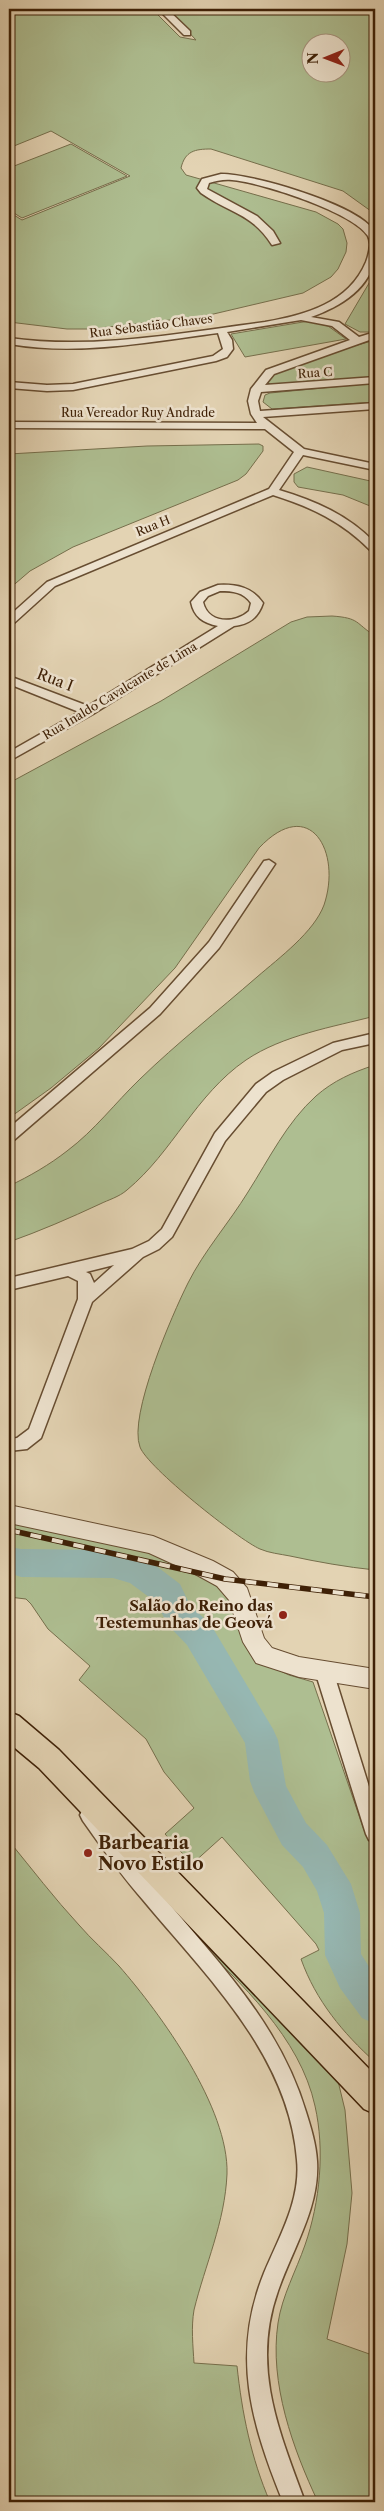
<svg xmlns="http://www.w3.org/2000/svg" width="384" height="2511" font-family="'Libre Caslon Text',serif">
  <rect width="100%" height="100%" fill="#e3d3b3"/>
  <filter id="stains"><feTurbulence type="fractalNoise" baseFrequency=".004" numOctaves="4"/><feColorMatrix values="0 0 0 0 .2 0 0 0 0 .09 0 0 0 0 .02 0 0 0 .5 -.17"/></filter>
  <radialGradient id="worn" r=".72"><stop offset=".6" stop-color="#630" stop-opacity="0"/><stop offset="1" stop-color="#630" stop-opacity=".3"/></radialGradient>
  <path fill="#aebe91" stroke="#766f4c" fill-rule="evenodd" d="M9 9H152L180 37 196 40 167 9H375V135L372 137 370 142 375 151V214L343 191 211 149C195 149 185 151 181 168L186 175 316 212 338 224 343 229 347 243 346 252 338 269 331 277 303 293 205 316 91 329H67L9 322V212L22 220 130 176 51 131 9 148ZM312 42H342V72H312Z
    M71 144 127 176 22 218 9 210V168Z
    M375 273V332H360L345 324Z
    M309 321 328 326 346 339 245 357 231 334Z
    M375 340V377L323 383 271 385 266 380C272 366 356 346 375 340Z
    M375 383V402L272 409 263 402 265 395 270 393Z
    M259 444 263 446V451L246 474 238 480 73 547 30 571 9 589V454L147 446Z
    M307 467 375 482V508L343 495 298 487 294 482V474Z
    M332 616C360 618 355 623 375 636V1016C333 1027 283 1035 246 1060 195 1095 173 1152 127 1190 119 1197 108 1200 100 1204 70 1218 40 1231 9 1242V1186C30 1176 49 1165 67 1151 95 1130 115 1103 140 1079 177 1043 218 1011 257 977 279 958 314 932 324 905 342 852 310 794 259 848L175 968 99 1048 51 1088 9 1118V783L161 701 291 622 307 617Z
    M375 1065V1570C346 1567 318 1562 290 1556 280 1554 269 1553 260 1549 239 1540 147 1467 140 1447 128 1416 172 1315 188 1283 204 1251 229 1223 248 1192 269 1159 287 1122 316 1096 333 1081 353 1072 375 1065Z
    M9 1520 86 1532 158 1550 228 1593 257 1660 289 1675 313 1682 364 1830 375 1848V1991L358 1962 353 1946 349 1901 345 1887 326 1854 295 1819 258 1723 211 1642 180 1596 170 1584 150 1571 130 1564 65 1552 9 1554Z
    M9 1565C59 1569 108 1560 151 1591 186 1616 236 1705 251 1746 259 1770 264 1795 275 1817 286 1840 307 1853 319 1874 338 1907 332 1928 342 1961 346 1974 352 1987 359 1999 363 2006 371 2013 374 2020 378 2028 375 2052 375 2062 343 2033 316 2001 301 1959L319 1950 316 1944 222 1837 192 1864 165 1834 194 1808 164 1772 146 1739 79 1680 90 1666 48 1629 31 1604 26 1599 9 1597Z
    M9 1841C32 1869 54 1898 79 1925 91 1939 106 1952 119 1966 161 2014 229 2108 227 2174 225 2222 205 2265 194 2310 191 2327 193 2346 194 2363L237 2366C242 2413 251 2458 270 2502H9Z
    M131 1856 338 2081 345 2110 352 2193 347 2244 327 2339 375 2356V2499L364 2502H318C293 2449 269 2383 278 2323 282 2296 296 2271 305 2245 320 2202 325 2150 315 2106 300 2037 241 1984 193 1936 181 1925 168 1914 158 1901 147 1888 140 1870 131 1856Z"/>
  <g fill="none" stroke-linecap="round" stroke-linejoin="round">
    <path fill="#96b7b2" fill-rule="evenodd" d="M9 1547 21 1549 113 1550 151 1562 180 1584 190 1605 211 1625 273 1729 278 1740 286 1786 306 1823 327 1845 351 1884 360 1913 361 1954 375 1976V2024L362 2018 340 1988 325 1955 324 1913 317 1891 303 1867 282 1845 254 1792 250 1781 245 1743 187 1645 167 1624 157 1603 130 1583 113 1578 21 1577 9 1573Z"/>
    <g stroke="#674d31" stroke-width="3">
      <path id="minor" d="M158 9H167L190 31V35H184Z
        M221 174C253 174 346 202 369 225 376 233 375 239 375 250 375 286 342 306 311 317L339 322 359 337 375 332V338L274 374 265 385 375 377V383L261 392 258 401 260 411 375 403V409L263 417 304 449 375 464V470L303 455 279 490C316 501 348 515 375 543V552L371 551C343 522 311 507 273 495L55 586 13 624 9 625V616L47 582 269 489 294 452 265 429 9 428V422L257 423 251 414 248 401 251 389 266 370 350 340 332 326 301 320 227 332 232 340 233 349 227 357 216 361 73 390 47 391 9 388V382L47 385 73 384 213 356 223 349 218 333C148 342 79 356 9 344V338C94 350 180 333 265 322 305 315 349 303 366 262 369 254 372 244 368 236 353 212 260 182 232 180 224 179 216 181 209 183L207 189 257 216 273 231 280 243 272 245C252 213 229 213 201 193L197 188 202 179Z
        M218 585C236 584 252 587 263 603 258 618 249 624 234 626L93 714 9 761V752L79 712 9 684V676L88 706 218 626C203 623 194 617 191 602L200 592ZM220 591C233 591 243 592 251 603L249 611C235 624 208 624 203 602L208 596Z
        M269 860 275 864 219 948 160 1014 14 1140 9 1141V1128L150 1008 209 942 264 861Z
        M375 1033V1043L342 1050 283 1080 266 1092 225 1141 172 1237 159 1249 143 1257 92 1302 41 1438 27 1449 9 1451V1439L17 1438 29 1429 78 1299V1281L68 1276 9 1290V1278L132 1249 149 1241 162 1229 215 1133 256 1084 273 1072 333 1043ZM114 1265 94 1283 90 1274 86 1272Z
        M324 1663 330 1666 333 1671 375 1806V1842L369 1840 366 1834 315 1671 318 1666Z
        M89 1807 95 1809C114 1836 133 1862 155 1887 213 1957 279 2021 306 2112 311 2128 316 2144 317 2161 320 2207 293 2248 278 2291 251 2367 279 2431 305 2502H283C251 2423 231 2355 264 2273 279 2237 301 2200 297 2160 289 2055 206 1976 143 1900 121 1875 102 1848 83 1821L80 1815 83 1809Z"/>
    </g>
    <g stroke="#674d31" stroke-width="2">
      <path id="tertiary" d="M9 1505 153 1536 213 1561 233 1572 247 1588 264 1638 272 1648 299 1657 375 1669V1689L299 1677 256 1663 243 1642 229 1600 217 1586 197 1575 149 1553 9 1523Z"/>
    </g>
    <g stroke="#3e2006" stroke-width="3">
      <path id="primary" d="M9 1712 19 1716 59 1750 375 2075V2114L364 2109 97 1829 39 1768 9 1743Z"/>
    </g>
    <use href="#minor" fill="#ede2ce" fill-rule="evenodd"/>
    <use href="#tertiary" fill="#ede2ce" fill-rule="evenodd"/>
    <use href="#primary" fill="#e3d3b3" fill-rule="evenodd"/>
    <g stroke="#3e2006" stroke-width="5.5">
      <path id="rail" d="M9 1530 225 1579 375 1597"/>
    </g>
    <use href="#rail" stroke="#ede2ce" stroke-width="4" stroke-dasharray="11" stroke-linecap="butt"/>
  </g>
  <g fill="#8f2418" stroke="#ede2ce" stroke-width="2">
    <circle cx="283" cy="1615" r="5"/>
    <circle cx="88" cy="1853" r="5"/>
  </g>
  <g text-anchor="middle" stroke-width="5" stroke-linejoin="round" paint-order="stroke">
    <g font-size="12" fill="#3e2006" stroke="#ede2ce">
      <text transform="translate(151 326) rotate(-7)" y="4">Rua Sebastião Chaves</text>
      <text transform="translate(315 373) rotate(-4)" y="4">Rua C</text>
      <text x="138" y="417">Rua Vereador Ruy Andrade</text>
      <text transform="translate(153 526) rotate(-22)" y="4">Rua H</text>
      <text transform="translate(120 691) rotate(-31)" y="4">Rua Inaldo Cavalcante de Lima</text>
    </g>
    <g font-size="15" fill="#3e2006" stroke="#ede2ce">
      <text transform="translate(55 680) rotate(21)" y="5">Rua I</text>
    </g>
    <g font-size="15" font-weight="bold" fill="#3e2006" stroke="#ede2ce" text-anchor="end">
      <text x="273" y="1611">Salão do Reino das<tspan x="273" dy="17">Testemunhas de Geová</tspan></text>
    </g>
    <g font-size="18" font-weight="bold" fill="#3e2006" stroke="#ede2ce" text-anchor="start">
      <text x="98" y="1849">Barbearia<tspan x="98" dy="21">Novo Estilo</tspan></text>
    </g>
  </g>
  <rect width="384" height="2511" fill="none" stroke="#e3d3b3" stroke-width="30"/>
  <rect x="10" y="10" width="364" height="2491" fill="none" stroke="#3e2006" stroke-width="2.5"/>
  <rect x="15" y="15" width="354" height="2481" fill="none" stroke="#3e2006"/>
  <g transform="translate(326 58) rotate(269)"><circle r="24" fill="#ede2ce" stroke="#a7947e"/>
  <path d="M0-4L9 19L0 12L-9 19Z" fill="#8f2418"/>
  <text y="-8" font-size="14" font-weight="bold" text-anchor="middle" fill="#3e2006">N</text>
  </g>
  <rect width="100%" height="100%" filter="url(#stains)"/>
  <rect width="100%" height="100%" fill="url(#worn)"/>
</svg>
